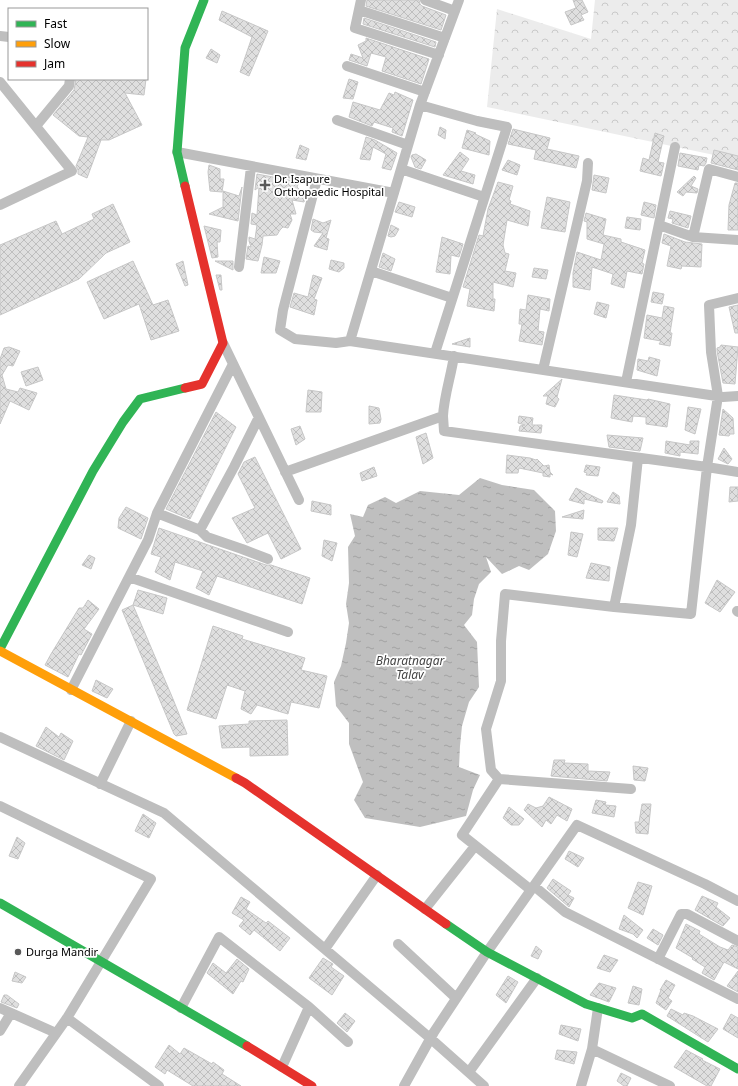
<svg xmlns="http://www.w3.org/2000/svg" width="738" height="1086" font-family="'Noto Sans',sans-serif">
  <defs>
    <pattern id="forest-crowns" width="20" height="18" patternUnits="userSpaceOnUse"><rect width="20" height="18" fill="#ececec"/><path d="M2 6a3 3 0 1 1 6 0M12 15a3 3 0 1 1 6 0" fill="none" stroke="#c9c9c9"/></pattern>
    <pattern id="water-ripples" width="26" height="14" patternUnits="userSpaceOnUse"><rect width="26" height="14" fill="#bfbfbf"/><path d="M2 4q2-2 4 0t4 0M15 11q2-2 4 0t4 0" fill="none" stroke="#a2a2a2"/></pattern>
    <pattern id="building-cross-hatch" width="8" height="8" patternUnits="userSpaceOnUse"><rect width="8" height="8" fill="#dfdfdf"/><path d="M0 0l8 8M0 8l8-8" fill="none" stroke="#bebebe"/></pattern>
  </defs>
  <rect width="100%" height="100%" fill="#fff"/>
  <path fill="url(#forest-crowns)" d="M595 0H738V160L487 107 497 9 591 39Z"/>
  <path fill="url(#water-ripples)" d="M480 478 502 485 534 490 555 511 556 531 548 554 529 570 519 566 502 574 486 557 491 572 479 584 474 599 472 615 464 625 477 642 479 687 469 702 462 726 460 746 459 767 480 775 473 790 466 816 420 827 365 818 354 800 363 782 349 744V723L336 706 334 682 341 666 346 643 349 623 346 604 349 583 348 547 355 536 350 514 363 517 368 505 385 497 396 503 420 491 459 495Z"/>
  <path fill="url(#building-cross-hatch)" stroke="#c7c7c7" d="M367 0H419L420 4 422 6 446 15 441 30 366 6Z
    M573 0H582L588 12 581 15 584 20 571 25 565 12 576 8Z
    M222 11 268 31 249 76 240 72 252 37 219 20Z
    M364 18 436 42 435 47 363 24Z
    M366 38 429 59 421 84 382 71 386 57 371 53 367 66 349 60 351 54 363 58 358 45 366 41Z
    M211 49 220 55 217 63 206 58Z
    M76 79H146L144 95 125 93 142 125 109 140H101L87 178 78 174V170L76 166 88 137 79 136 53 115 74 90Z
    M349 79 358 82 353 99 343 98Z
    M395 92 413 100 402 136 392 132 393 128 374 122 372 126 349 117 353 102 380 110 389 93 394 95Z
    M440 127 446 130 445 139 438 135Z
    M513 129 550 138 547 149 579 156 576 168 534 159 536 150 508 144Z
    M467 130 476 133 475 134 490 141 489 155 462 148Z
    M655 133 664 136 658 162 664 163 661 176 640 171 643 158 649 160Z
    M366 137 375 140 397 153 391 170 382 168 386 154 373 147 370 160 360 159Z
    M300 145 309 149 306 160 296 158Z
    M714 150 738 156V170L711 163Z
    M460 152 469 159 461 171 475 175 473 184 443 175Z
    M680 153 707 158 706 163 704 166 699 165 698 170 678 166Z
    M416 154 426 160 421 169 415 167 411 157 412 155Z
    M508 160 520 165 517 175 502 170Z
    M209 165 220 169V179H224L222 192 210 191 208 172Z
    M257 174 299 182 297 187 306 196 304 202 292 200 296 214H290L292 220 288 228 283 227 280 230 277 235 263 236 262 245 258 261 246 259 248 246 251 247 249 241V237L255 239 257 225 251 224 252 213 257 215 259 187 255 190Z
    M594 175 609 178 606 193 592 190Z
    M694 176 696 178 691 186 698 189 697 193 686 192 683 196 677 192Z
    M498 182 513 186 509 200 511 201 510 204 530 211 528 226 507 220 503 245 505 253 509 254 505 271 516 273 513 287 493 282V299H495L494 311 467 306 470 289 463 287 479 235 483 236 488 209Z
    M735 183H738V230H728L729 205Z
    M242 187 238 221 209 214 223 207V191L239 196Z
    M547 197 570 202 565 232 541 228Z
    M399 202 415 207 412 217 395 212Z
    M644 202 656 205 654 218 641 215Z
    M113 204 130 242 106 253 79 279 0 315V245L56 221 62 234 94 219 92 214Z
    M670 211 691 216 688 228 672 223 673 219 668 218Z
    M586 213 606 219 603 235 621 239V242L645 250 642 263 644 264 642 274 627 271 624 288 611 284 613 274 592 267 590 290 573 287V273L577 252 601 260 604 244 587 239V222L584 221Z
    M627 217 641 219 640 230 625 228Z
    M313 219 323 223 331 220 326 238 329 239 327 250 314 246 323 233 314 232 311 230Z
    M391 225 399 229 395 236 391 237 388 236Z
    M204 226 221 230 220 242H217L218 257 212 258Z
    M664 234 685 242 702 244 701 267 682 266 681 269 667 266 671 246 662 243Z
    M442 237 463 244 459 257 451 255 450 274 436 272Z
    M383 253 395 259 391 271 379 267Z
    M264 257 280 261 276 273H261Z
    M331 260 344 263V268L339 272 329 269Z
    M133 261 153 305 168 300 179 331 151 340 139 304 104 319 87 282Z
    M183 261 188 285 185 286 176 264Z
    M215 261H233V270Z
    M534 268 548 270 546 279 532 277Z
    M216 275H221L222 290H220Z
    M313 275 322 278 314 299 317 300 314 315 290 307 294 293 308 297Z
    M653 292 664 294 662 304 651 302Z
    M528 295 550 299 549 311 540 309 538 331 544 332 542 345 519 341 522 324H519L520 309 526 310Z
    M597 302 609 305 606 318 594 314Z
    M738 305V333H735L729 307Z
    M664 306 674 308 670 333H672L670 346 659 344 661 341 644 338 647 315 662 318Z
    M470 338V347L452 344Z
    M721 345 738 347 735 384 723 383 717 351V348L720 347Z
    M9 347 20 351 13 366 8 365 2 375 6 389 18 392 20 388 37 393 29 410 10 401 0 424V359L4 348Z
    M649 357 660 360 657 376 637 370 638 359 648 361Z
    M38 367 43 380 26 386 21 372Z
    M562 379 557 397 559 399 555 407 546 404 548 396H543Z
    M308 390 322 392 321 412H306Z
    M614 395 647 400 648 399 670 404 667 427 646 424V417L633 416 632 422 611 418Z
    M369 406 379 408 381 419 380 423 369 424Z
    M688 407 701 409 695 434 685 430Z
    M723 409 733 418 734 434H730L729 436 719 435Z
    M216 412 236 427 190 519 166 509Z
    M519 416 533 418 532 425H542L541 433 519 431 520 426 525 425 518 423Z
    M300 426 305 439 296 445 291 429Z
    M426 433 433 458 423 464 416 437Z
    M607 435 643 438 640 451 609 447Z
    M666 441 690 445V441H699L698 454 680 452V456L665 453Z
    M724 448 732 459 728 464 718 459Z
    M507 455 530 458 536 460 537 459 544 466 549 465 550 472 553 475 550 474V477L543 476V473L519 468 518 473H506Z
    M255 457 301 549 281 559 268 533 247 543 232 518 255 508 238 474 244 462Z
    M586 465 600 467 598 476 586 475 587 473 584 472Z
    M374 467 377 476 362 481 360 473Z
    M730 487H738V501L729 502Z
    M576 488 603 501 602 503 584 499V504L569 500Z
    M613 492 619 496 620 504 607 502Z
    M312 501 331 505V515L311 511Z
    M126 507 148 518 141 539 118 528 119 518Z
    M584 510 583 519 562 517Z
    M159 528 266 565H271L310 578 302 604 217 576 209 595 196 588 203 571 175 562 170 580 155 572 161 557 151 554Z
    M598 528H618L614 541 598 540Z
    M571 532 583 534 577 557 568 555Z
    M324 540 337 543 332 561 322 556Z
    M89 555 95 558 91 569 82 565Z
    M591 563 610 567 609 581 586 578Z
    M717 580 735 592 720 612 705 603Z
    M138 590 167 598 163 614 133 605Z
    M88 600 99 609 84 629 92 634 81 655 79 654 68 677 45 665 51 654 79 608H83Z
    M133 605 173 699 187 734 176 736 174 734 122 610Z
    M213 626 243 636 242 639 305 658 301 670 327 676 319 708 291 702 288 714 257 705 251 714 241 709 245 691 227 685 216 719 187 710Z
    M96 680 113 689 107 698 92 691Z
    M287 720 288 755 250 756V747L222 748 219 726 249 724V721Z
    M46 727 59 737 61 733 73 741 64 760 36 746Z
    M554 760H565L564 763 588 764V771L610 772 607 781 551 776Z
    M633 766 648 768 645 781 634 780Z
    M549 797 572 809 567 821 557 815 551 824 546 820 542 827 524 810 528 804 536 808 543 806Z
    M596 800 606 802 605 805 616 806 614 817 592 813Z
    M642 804H651L648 834 636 833 635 822H639Z
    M509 807 524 819 519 825H511L503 818Z
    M143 814 156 823 149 838 135 831Z
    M17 837 25 843 18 859 9 856Z
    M569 851 584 858 578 867 565 859Z
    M553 879 571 891 568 895 574 898 569 907 547 888Z
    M638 882 652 886 643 915 628 908Z
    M702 896 718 903 716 907 730 918 723 926 695 910Z
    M241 897 250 902 246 909 266 923 268 921 290 938 280 951 254 930 250 935 239 926 244 920 232 913Z
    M624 915 643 930 637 938 633 934 619 929Z
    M686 924 700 931 699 934 720 947 728 950 732 945 738 947V969L724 962 714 980 702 973 705 967 692 959 693 958 676 948Z
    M653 929 663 935 658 945 647 938Z
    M536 946 542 951 538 959 531 956Z
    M604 955 618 960 610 972 597 968Z
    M323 958 333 964 331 967 344 976 332 995 309 978Z
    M237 959 249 969 243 982 241 981 233 994 207 973 213 963 226 973Z
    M738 971V992L727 986Z
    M15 972 26 977 22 983 12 981Z
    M508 976 518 982 506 1003 496 995Z
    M666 980 675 985 668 998 672 1001 666 1010 656 1003 661 990H660Z
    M599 983 616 988 609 1002 590 995Z
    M633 986 642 989 639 1005 628 1003Z
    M4 995H7L19 1004 17 1008 1 1002Z
    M671 1009 683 1015 684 1013 693 1016 718 1029 708 1042 667 1016Z
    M345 1013 355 1021 347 1032 337 1023Z
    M731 1014 738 1018V1038L723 1029Z
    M561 1025 581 1029 578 1041 559 1034Z
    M169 1045 180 1054 184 1048 212 1064 213 1062 224 1070 222 1074 241 1086H193L167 1070 165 1074 155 1067Z
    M557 1050 577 1052 574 1064 555 1059Z
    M686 1050 703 1059 702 1060 720 1069 711 1086H707L674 1067Z
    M621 1073 631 1078 627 1086H624L617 1081Z"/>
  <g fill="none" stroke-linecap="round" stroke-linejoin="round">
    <path stroke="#bebebe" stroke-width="10" d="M361 0 355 28 439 55
      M425 0 455 11
      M359 10 445 38
      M0 36 9 37
      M347 66 425 92
      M0 82 72 171 0 205
      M420 105 459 0
      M337 120 408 145
      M36 126 69 86 70 79
      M177 152 394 193
      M401 169 484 197
      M738 177 709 169 693 237 738 240
      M317 179 283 310 280 330 295 339 336 343 350 341 723 397 738 396
      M659 225 693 237
      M239 267 251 167
      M371 271 452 298
      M350 341 420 105 477 121 507 127 435 353
      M223 343 299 500
      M543 370 587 181 588 163
      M626 382 675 147
      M443 416C444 396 451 376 454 356
      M285 472 443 416 444 431 707 467 718 396 711 352 709 305 738 298
      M157 513 233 364
      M200 530 234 467 259 417
      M129 577 288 632
      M614 607 631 525 638 458
      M737 611 738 612
      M71 690 148 540 157 513 200 530 207 537 242 549 268 559
      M0 737 164 813 430 1038 484 1086
      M499 779 491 770 486 729 501 681V641L505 594 614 607 691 614 707 467 738 472
      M100 784 131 721
      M0 806 151 879 67 1018 19 1086
      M534 886 565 912 738 999
      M531 890 462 835 499 779 631 789
      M425 909 475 846
      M398 944 456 998
      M325 949 377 875
      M658 959 681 914H687L738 941
      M309 1007 348 1042
      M0 1008 56 1033
      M181 1008 219 937 309 1007 282 1067
      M67 1018 159 1086
      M0 1031 11 1013
      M592 1049 670 1086
      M469 1072 537 978
      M404 1086 434 1032 487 952 577 825 705 884 738 901
      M581 1086 592 1049 598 1008"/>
    <path stroke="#30b455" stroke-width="9" d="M185 186 177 152 185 48 204 0
      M0 649 93 471 123 422 140 399 185 388
      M0 903 247 1046
      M446 924 487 952 586 1004 632 1018 642 1014 738 1069"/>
    <path stroke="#ff9f0a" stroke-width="9" d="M0 651 236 778"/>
    <path stroke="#e5322d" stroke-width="9" d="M185 388 202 384 223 343 185 186
      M236 778 245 783 446 924
      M247 1046 312 1086"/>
  </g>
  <g fill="#595959" stroke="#fff" stroke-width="1.5">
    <path d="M263 179h4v4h4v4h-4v4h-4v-4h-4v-4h4z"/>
    <circle cx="18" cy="952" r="4"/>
  </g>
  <g text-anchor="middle" stroke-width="3.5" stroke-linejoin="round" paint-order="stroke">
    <g font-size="11" fill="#000" stroke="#fff" text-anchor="start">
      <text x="274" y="183">Dr. Isapure<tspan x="274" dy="13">Orthopaedic Hospital</tspan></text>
      <text x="26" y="956">Durga Mandir</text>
    </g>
    <g font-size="12" font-style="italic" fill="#444" stroke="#fff">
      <text x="410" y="665">Bharatnagar<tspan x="410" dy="14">Talav</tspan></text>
    </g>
  </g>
  <rect x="8" y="8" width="140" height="72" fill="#ffffff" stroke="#999999"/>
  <rect x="16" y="21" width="20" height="6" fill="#30b455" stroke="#999999"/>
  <text x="44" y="28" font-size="12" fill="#000000">Fast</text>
  <rect x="16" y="41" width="20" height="6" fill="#ff9f0a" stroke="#999999"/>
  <text x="44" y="48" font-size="12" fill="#000000">Slow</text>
  <rect x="16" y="61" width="20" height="6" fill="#e5322d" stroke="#999999"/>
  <text x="44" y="68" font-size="12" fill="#000000">Jam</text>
</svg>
